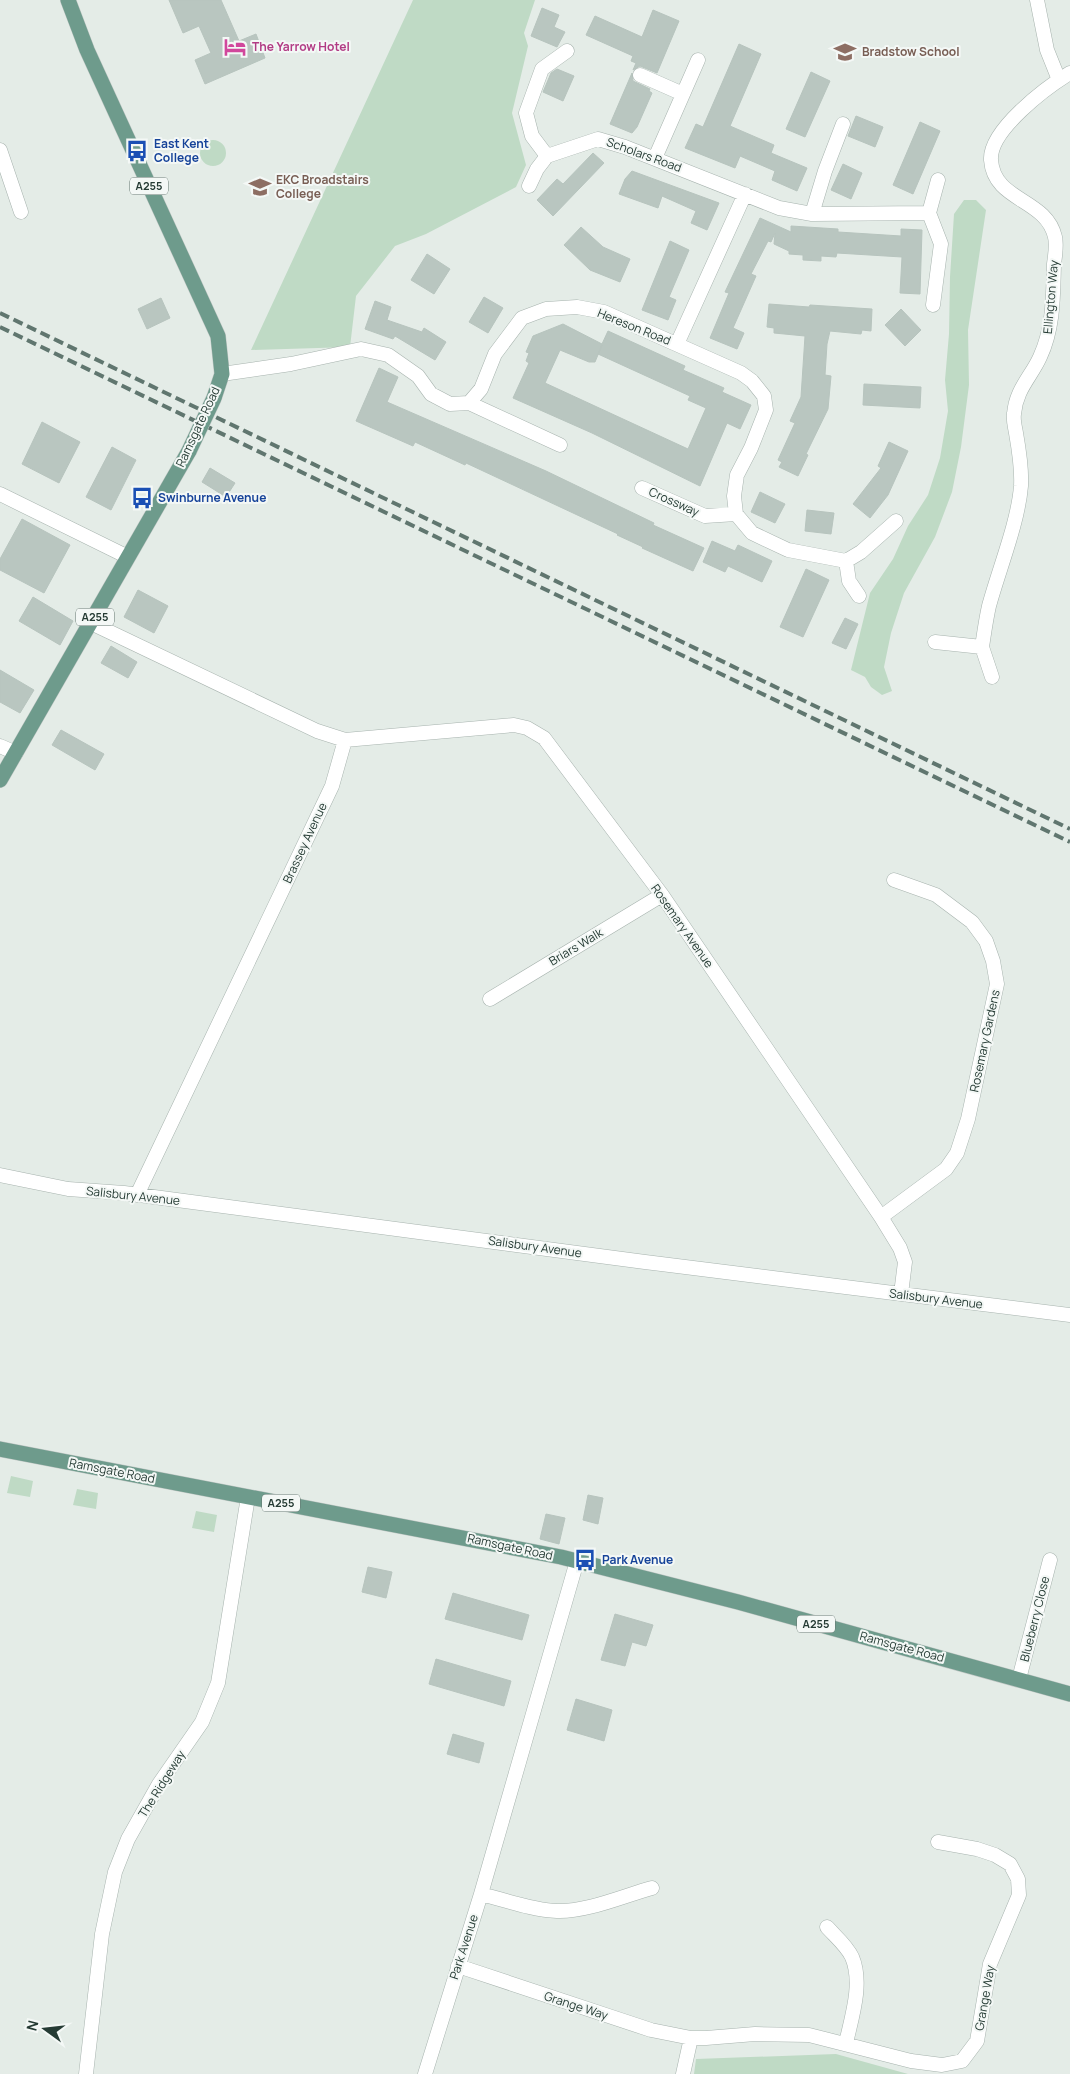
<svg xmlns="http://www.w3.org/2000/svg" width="1070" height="2074" font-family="Manrope,sans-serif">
  <rect width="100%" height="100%" fill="#e4ece7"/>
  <path fill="#bfdac5" d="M413 0H535L524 33 528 46 512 113 526 165 516 187 426 234 395 246 356 296 350 347 251 350Z
    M200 153a13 13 0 1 1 26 0a13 13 0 1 1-26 0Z
    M964 200H976L986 210 968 330 969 385 961 447 952 492 935 537 904 593 891 633 884 667 892 691 882 695 871 687 865 677 851 670 870 593 893 559 908 526 928 495 940 458 948 411 945 380 949 334 950 277 954 214Z
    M11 1476 33 1481 30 1497 7 1493Z
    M77 1489 98 1493 96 1509 73 1505Z
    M196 1511 217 1515 214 1532 192 1528Z
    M836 2054 908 2074H694L696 2059Z"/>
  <path fill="#b9c6c0" stroke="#b7c4be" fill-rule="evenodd" d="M169 0H221L239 41 256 34 265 58 205 84 195 60 211 53 199 26 183 33Z
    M542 8 559 15 554 27 565 32 557 47 531 36Z
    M653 10 679 21 657 73 640 66 633 70 636 63 631 61 633 56 586 35 595 16 642 37Z
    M739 44 761 54 730 126 774 145 771 153 807 168 797 191 772 180 775 171 740 156 735 168 685 148 696 124 703 127Z
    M557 69 574 76 563 101 543 92 551 73Z
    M811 72 830 81 805 137 786 129Z
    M632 73 633 81 650 89 649 91 652 93 637 127 632 133 610 124Z
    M856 116 883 127 875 147 848 136Z
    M920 122 940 131 913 194 893 185Z
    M593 153 604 163 553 216 537 200 557 179 563 184Z
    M843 164 862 173 851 199 831 190Z
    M632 171 719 203 707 230 691 223 696 211 662 196 658 208 619 194 625 179Z
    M760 218 791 232V226L838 229V232L901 236V229L922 230 920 294 900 293 902 257 837 253 836 257 821 256V261L803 260V255L789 254V251L774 244 775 233 771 242 768 241 751 274 756 276 733 328 744 333 737 349 710 338 729 293 725 292Z
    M581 227 603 247 630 259 620 282 590 270 564 245Z
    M670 241 689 250 669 297 676 300 668 320 642 310Z
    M427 254 450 269 434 294 411 280Z
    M484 297 503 308 488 333 469 322Z
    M161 298 170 318 147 329 138 309Z
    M375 301 391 307 387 320 422 332 424 328 446 342 435 360 395 336 393 339 365 329Z
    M769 304 809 307 810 305 872 309 871 331 862 330 861 334 830 331 827 344 825 375 831 376 828 409 806 454 808 455 798 476 779 467 782 462 778 460 795 423 790 421 801 397 805 336 774 333V328L767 327Z
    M901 309 921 330 905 346 885 325Z
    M563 324 602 344 608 331 685 366 683 370 724 388 722 392 751 405 740 429 727 423 700 486 592 433 513 398 529 363 526 361 529 353 526 352 533 336ZM602 345 598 354 690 396 688 400 706 408 688 449 545 383 560 350 589 362H595Z
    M379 368 398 377 387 402 546 471 654 523 653 525 704 548 693 571 642 548 643 547 617 535 618 534 466 463 465 465 415 442 413 446 356 421Z
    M864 384 921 387 920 408 863 405Z
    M42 422 80 442 59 483 22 464Z
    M889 442 908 451 888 495 870 518 853 504 881 468 878 466Z
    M112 447 136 460 111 510 86 497Z
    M210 468 235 483 226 497 202 482Z
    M760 492 785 504 775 523 751 512Z
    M807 510 834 513 831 534 805 531Z
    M22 519 70 545 44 593 0 570V559Z
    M712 541 735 551 738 545 772 561 762 582 728 566 725 572 703 562Z
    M806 569 829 580 803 637 780 627Z
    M138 590 168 606 154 633 124 617Z
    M33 597 73 621 60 645 19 621Z
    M845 618 858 624 846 649 832 643Z
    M111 646 137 662 128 678 101 663Z
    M0 670 34 690 20 713 0 702Z
    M61 730 104 754 95 770 52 745Z
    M588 1495 603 1498 598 1524 583 1520Z
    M546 1514 565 1518 559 1544 540 1539Z
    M368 1567 392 1572 386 1598 362 1592Z
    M453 1593 529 1615 522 1640 445 1619Z
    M615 1614 653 1625 646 1646 632 1642 625 1666 601 1660Z
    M436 1659 511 1681 504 1706 429 1684Z
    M576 1699 612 1710 604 1741 567 1730Z
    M453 1734 484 1743 479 1763 447 1754Z"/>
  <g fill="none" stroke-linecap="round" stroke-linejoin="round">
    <g stroke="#a7b3ae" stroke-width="15">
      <path id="street" d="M1037 0 1047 50 1059 80
        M640 75 683 94
        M0 150 21 212
        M547 156 532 136 526 113 542 69 567 51
        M655 158 698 60
        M529 186 537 169 547 156 598 139 625 147 779 208 812 214 929 213
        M812 214 825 171 843 124
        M933 305 941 244 929 213 938 180
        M677 344 745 194
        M222 374 291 364 361 349 388 355 418 376 431 394 450 404 469 403 481 389 495 354 522 318 546 309 577 307 604 312 741 373 752 381 764 396 766 410 751 448 737 475 734 496 736 514 752 533 788 550 846 561
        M469 403 560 445
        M642 488 705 516 736 514
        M0 494 128 557
        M859 596 849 581 846 561 861 552 896 521
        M91 623 317 731 345 740 514 725 527 728 544 738 662 895 881 1217 900 1248 905 1262 901 1294
        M935 642 982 647 992 677
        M982 647C984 634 986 619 989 606 999 569 1018 523 1021 486 1022 469 1019 450 1016 433 1015 427 1013 420 1014 414 1016 389 1031 377 1040 357 1054 327 1053 295 1054 264 1055 256 1057 245 1055 237 1046 198 994 202 991 160 989 130 1047 87 1070 73
        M0 746 16 753
        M490 999 662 895
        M0 1175 68 1189 124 1193 645 1262 1070 1315
        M137 1195 332 786 345 740
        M881 1217 946 1169 957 1153 968 1119 997 984 993 961 986 941 972 922 936 895 894 880
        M1019 1679 1050 1560
        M481 1894C505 1900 532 1910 557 1911 587 1912 623 1896 652 1888
        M827 1927C835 1936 847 1946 852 1957 863 1983 852 2016 846 2043
        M458 1966 651 2030 691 2038H706L755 2034 809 2035 911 2061 942 2065 962 2061 977 2041 990 1964 1019 1895 1018 1879 1010 1864 995 1855 977 1849 938 1842
        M86 2074 102 1934 115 1872 128 1839 159 1784 202 1722 218 1683 248 1497
        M425 2074 481 1894 577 1561
        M683 2074 691 2038"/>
    </g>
    <g stroke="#c2c8c6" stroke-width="16">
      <path id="primary" d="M68 0 87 50 218 336 222 374 214 398
        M0 780 189 451
        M0 1449 561 1557 738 1602 1070 1694"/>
    </g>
    <use href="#street" stroke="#fff" stroke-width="14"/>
    <use href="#primary" stroke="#6e9b8c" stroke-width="15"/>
    <path stroke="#60766f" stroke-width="4" stroke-dasharray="10 5" stroke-linecap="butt" d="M0 313 1070 829
      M0 327 1070 842"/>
    <g stroke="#c2c8c6" stroke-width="16" stroke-linecap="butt">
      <path id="primary-bridge" d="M189 451 214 398"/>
    </g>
    <use href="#primary-bridge" stroke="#6e9b8c" stroke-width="15"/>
  </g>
  <defs>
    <g id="hotel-bare" transform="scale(1.725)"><path d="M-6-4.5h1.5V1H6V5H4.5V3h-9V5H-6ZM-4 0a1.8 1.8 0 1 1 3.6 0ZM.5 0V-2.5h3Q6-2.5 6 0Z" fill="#d1479c" stroke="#f4f8f6" stroke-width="2.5" paint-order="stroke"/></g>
    <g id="school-bare" transform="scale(1.725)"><path d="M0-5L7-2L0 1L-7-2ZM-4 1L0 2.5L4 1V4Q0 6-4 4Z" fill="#8d6e63" stroke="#f4f8f6" stroke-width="2.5" paint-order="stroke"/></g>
    <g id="bus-bare" transform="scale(1.725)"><path d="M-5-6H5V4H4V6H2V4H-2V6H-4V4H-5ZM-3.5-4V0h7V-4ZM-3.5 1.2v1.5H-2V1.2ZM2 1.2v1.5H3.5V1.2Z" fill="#1a4fb4" stroke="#f4f8f6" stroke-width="2.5" paint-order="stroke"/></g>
    <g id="university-bare" transform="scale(1.725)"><path d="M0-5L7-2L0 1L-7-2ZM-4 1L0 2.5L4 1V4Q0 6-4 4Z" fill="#8d6e63" stroke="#f4f8f6" stroke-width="2.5" paint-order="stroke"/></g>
  </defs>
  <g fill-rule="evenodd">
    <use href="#hotel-bare" x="235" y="47"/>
    <use href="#school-bare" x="845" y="52"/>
    <use href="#bus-bare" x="137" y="151"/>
    <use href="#university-bare" x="260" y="187"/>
    <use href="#bus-bare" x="142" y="498"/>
    <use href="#bus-bare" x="585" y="1560"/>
  </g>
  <g text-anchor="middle" stroke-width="4" stroke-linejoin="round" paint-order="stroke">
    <g fill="#f4f8f6" stroke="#63746e" stroke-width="1">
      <rect x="130" y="177.5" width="38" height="17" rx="4"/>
      <rect x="76" y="608.5" width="38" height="17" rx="4"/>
      <rect x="262" y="1494.5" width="38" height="17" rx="4"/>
      <rect x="797" y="1615.5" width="38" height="17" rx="4"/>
    </g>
    <g font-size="11" font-weight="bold" fill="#253b34">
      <text x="149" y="190">A255</text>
      <text x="95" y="621">A255</text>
      <text x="281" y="1507">A255</text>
      <text x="816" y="1628">A255</text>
    </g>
    <g font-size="12" font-weight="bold" fill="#b23c85" stroke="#f4f8f6" text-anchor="start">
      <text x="252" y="51">The Yarrow Hotel</text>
    </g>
    <g font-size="12" font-weight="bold" fill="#785e54" stroke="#f4f8f6" text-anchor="start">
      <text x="862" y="56">Bradstow School</text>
      <text x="276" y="184">EKC Broadstairs<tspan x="276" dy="14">College</tspan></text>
    </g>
    <g font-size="12" font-weight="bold" fill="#164399" stroke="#f4f8f6" text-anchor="start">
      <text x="154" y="148">East Kent<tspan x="154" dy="14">College</tspan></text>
      <text x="158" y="502">Swinburne Avenue</text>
      <text x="602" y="1564">Park Avenue</text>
    </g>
    <g font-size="12" fill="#253b34" stroke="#f4f8f6">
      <text transform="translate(644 155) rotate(20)" y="4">Scholars Road</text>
      <text transform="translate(1051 297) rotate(-85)" y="4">Ellington Way</text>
      <text transform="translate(634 327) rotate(22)" y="4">Hereson Road</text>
      <text transform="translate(198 427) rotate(-65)" y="4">Ramsgate Road</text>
      <text transform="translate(674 502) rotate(24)" y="4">Crossway</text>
      <text transform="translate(305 843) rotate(-65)" y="4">Brassey Avenue</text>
      <text transform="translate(682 926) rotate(55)" y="4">Rosemary Avenue</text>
      <text transform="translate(576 947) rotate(-31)" y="4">Briars Walk</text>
      <text transform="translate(985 1041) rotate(-78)" y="4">Rosemary Gardens</text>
      <text transform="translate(133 1196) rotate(6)" y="4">Salisbury Avenue</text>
      <text transform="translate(535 1247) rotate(8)" y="4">Salisbury Avenue</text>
      <text transform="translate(936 1299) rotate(7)" y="4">Salisbury Avenue</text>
      <text transform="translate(112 1471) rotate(11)" y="4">Ramsgate Road</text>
      <text transform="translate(510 1547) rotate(12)" y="4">Ramsgate Road</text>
      <text transform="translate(1035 1619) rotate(-76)" y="4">Blueberry Close</text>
      <text transform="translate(902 1647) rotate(15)" y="4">Ramsgate Road</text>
      <text transform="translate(162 1784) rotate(-58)" y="4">The Ridgeway</text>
      <text transform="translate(464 1947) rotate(-72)" y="4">Park Avenue</text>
      <text transform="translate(985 1998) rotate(-80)" y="4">Grange Way</text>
      <text transform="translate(576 2006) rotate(18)" y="4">Grange Way</text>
    </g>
  </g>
  <g transform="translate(45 2029) rotate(285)" stroke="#f4f8f6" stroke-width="4" paint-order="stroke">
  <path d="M0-4L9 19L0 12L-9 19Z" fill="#253b34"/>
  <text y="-8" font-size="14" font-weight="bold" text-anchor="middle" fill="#253b34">N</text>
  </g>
</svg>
